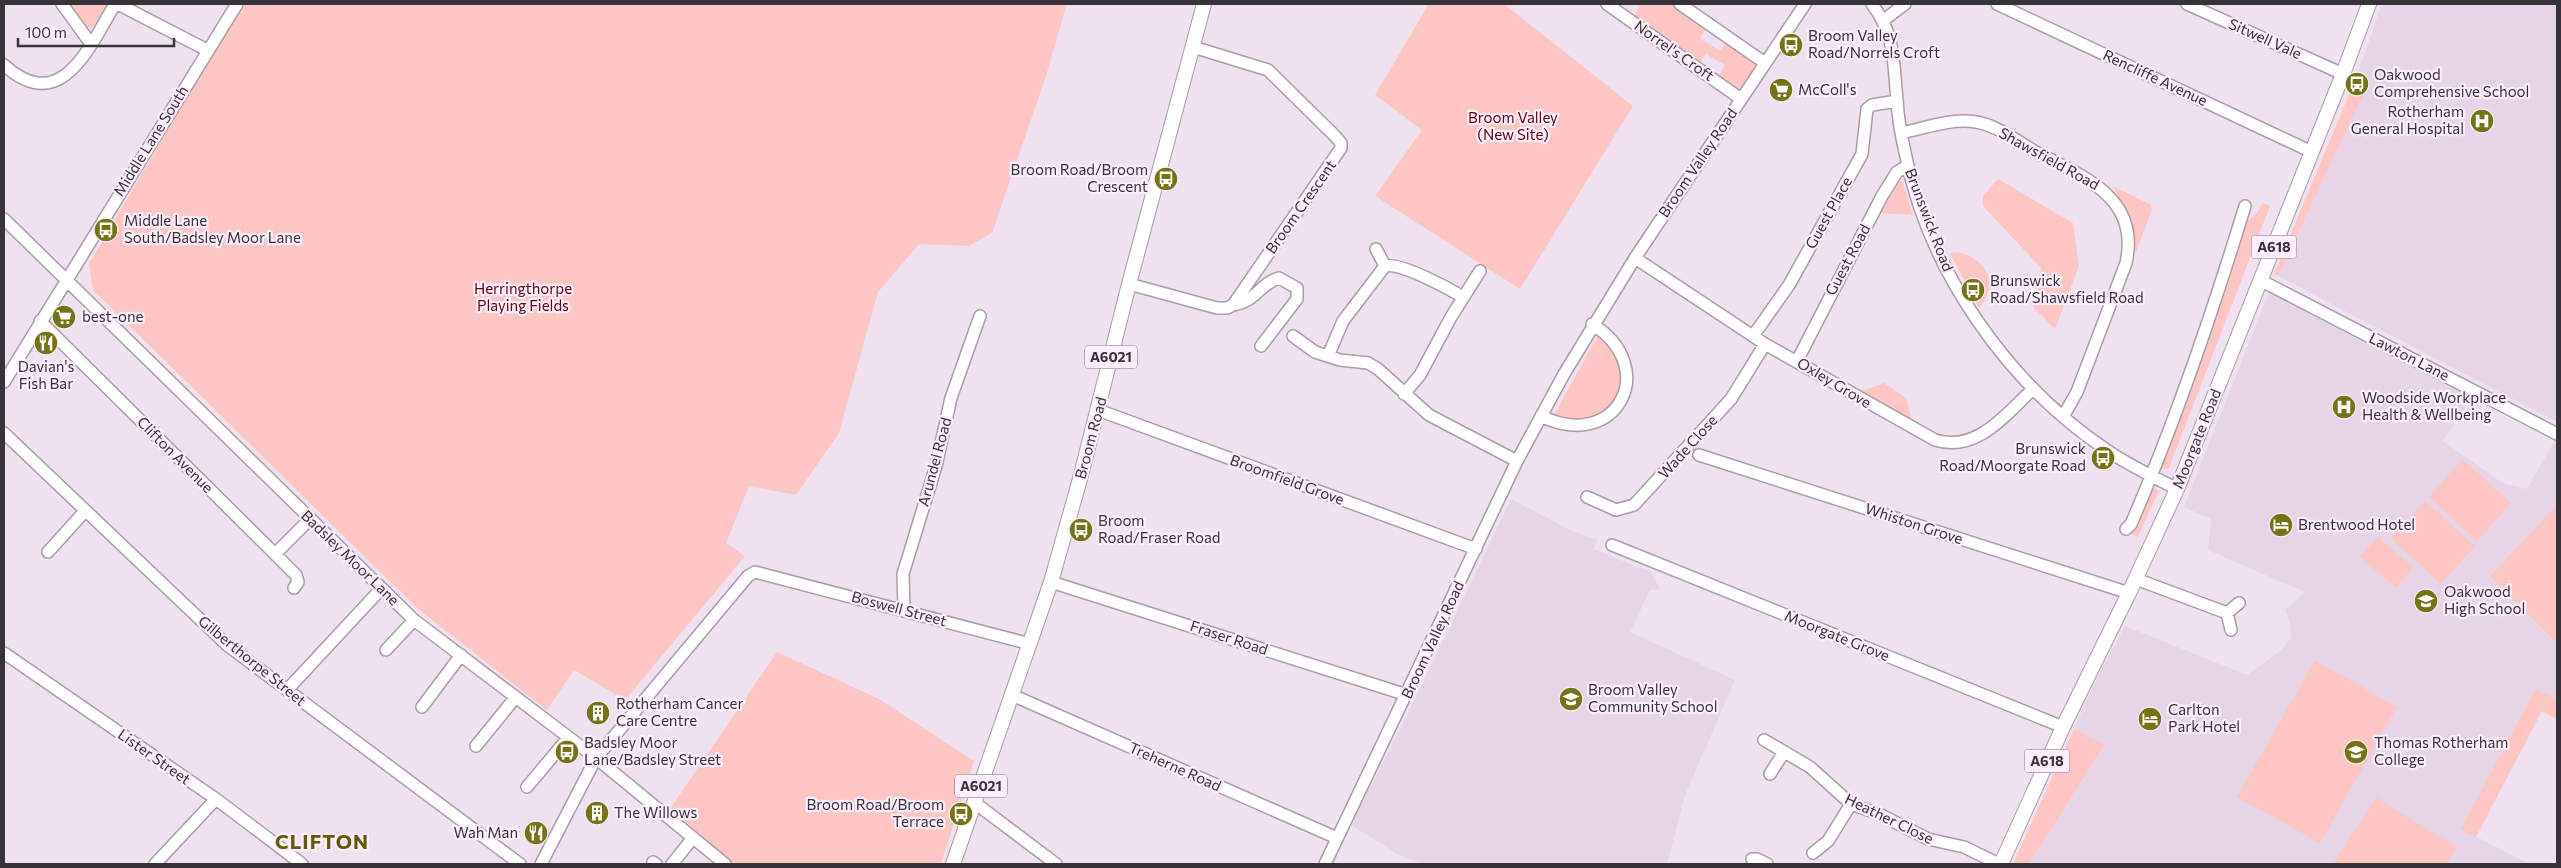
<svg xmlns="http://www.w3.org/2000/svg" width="2561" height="868" font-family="Commissioner,sans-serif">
  <rect width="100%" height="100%" fill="#efe1ef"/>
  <path fill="#e6d4e7" d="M2382 4H2557V422L2278 276 2367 87 2356 78Z
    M2269 292 2472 397 2443 441 2504 484 2527 489 2557 437V699L2535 689 2461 829 2530 864H2029L2105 746 2074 729 2092 688 2125 626 2247 675 2280 651 2291 638 2290 623 2285 610 2305 592 2208 550 2211 519 2184 507Z
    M1511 499 1572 531 1598 540 1593 549 1651 572 1660 589 1650 590 1630 632 1735 680 1685 795 1667 864H1424L1399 855 1351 825 1406 718Z"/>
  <path fill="#fdc6c3" d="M68 4H108L92 28 84 26Z
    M246 4H1067L1045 79 992 233 969 246 919 244 878 292 839 433 796 495 749 486 726 543 745 556 625 700 574 670 547 710 418 609 93 290 89 264 213 53Z
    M1429 4H1504L1633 106 1520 289 1375 196 1422 130 1375 95Z
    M1637 4H1674L1707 27 1700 38 1720 51 1727 41 1758 64 1742 87 1737 88 1719 76 1725 65 1706 54 1699 63 1633 17 1640 6Z
    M2356 78 2367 87 2278 276 2274 274Z
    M1998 179 2073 223 2079 266 2055 329 2033 307 2041 268 1983 206V196Z
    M1900 181 1903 183 1913 215 1880 213Z
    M2113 186 2151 205 2152 210 2136 252 2131 221Z
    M2262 203 2270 206 2169 468 2159 470C2183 407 2208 345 2229 281 2234 264 2237 246 2243 230 2248 216 2257 218 2262 203Z
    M1957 252C1986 258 2000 283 1979 308L1950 253Z
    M1598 335C1637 357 1626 415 1579 422 1571 423 1560 418 1553 417Z
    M1884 383 1906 398 1912 421 1861 391Z
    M2463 459 2511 503 2477 541 2429 497Z
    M2152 487 2159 491 2138 537 2131 534Z
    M2425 501 2475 546 2441 584 2391 539Z
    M2557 505V639L2555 641 2490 576Z
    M2378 537 2413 567 2396 588 2360 557Z
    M777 652 879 699 974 761 941 864H735L670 809Z
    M2315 660 2397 707 2320 843 2237 797Z
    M2535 689 2557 699V719L2542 711 2476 837 2461 829Z
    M2074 729 2105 745 2029 864H2013Z
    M2376 797 2457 848 2447 864H2333Z"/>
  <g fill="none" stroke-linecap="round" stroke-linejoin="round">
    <g stroke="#a89ca9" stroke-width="14">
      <path id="minor" d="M62 4 91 44
        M118 4 207 50
        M1607 4 1741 99
        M1680 4 1765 63
        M1872 4C1896 36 1893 62 1897 100 1898 118 1901 135 1905 152 1928 271 2008 384 2108 451 2130 466 2154 477 2177 489
        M1997 4 2312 152
        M2187 4 2343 74
        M1884 20 1905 4
        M4 65C61 117 90 46 115 4
        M1901 133C1925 128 1952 118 1976 122 1996 125 2017 141 2034 151 2081 176 2141 196 2126 263L2077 392 2064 415
        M4 219 414 620 596 758 725 864
        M1376 249 1385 266
        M1635 258 1765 344 1935 440C1977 453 2006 414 2033 389
        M2260 280 2557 434
        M1129 284 1217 308H1227L1233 305 1341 148V143L1335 136 1268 70 1193 47
        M1233 305C1257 301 1259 284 1279 278L1297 288V299L1261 346
        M40 321 275 554 310 519
        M1293 336 1315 352 1340 360 1368 363 1378 369 1429 415 1517 461
        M1753 336 1789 285 1862 154 1867 109 1872 105 1897 101
        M1328 356 1343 321 1385 266C1400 262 1448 288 1463 297
        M1797 361 1882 196 1897 172 1907 166
        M4 382 237 4
        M1404 394 1420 375 1451 317 1480 271
        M1098 410 1476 549
        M1541 416C1616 453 1662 368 1592 324
        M4 433 227 645 520 864
        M1699 455 2129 593
        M1587 497 1616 510 1634 505 1731 399 1765 344
        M2126 529 2131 524C2176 421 2212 314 2245 206
        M1612 545 2063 727
        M48 552 85 511
        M275 554 296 575 298 582 294 588
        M2136 579 2227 613
        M1051 582 1407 695
        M904 610 903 574 936 466 951 398 980 316
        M2231 630 2227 613 2239 603
        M386 650 414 620
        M4 653 216 799 302 864
        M287 690 381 589
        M1012 695 1337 838
        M422 707 461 655
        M1764 740 1810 767 1851 804 1879 814 1928 839 1964 847 1999 864
        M476 746 515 698
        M1770 774 1784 752
        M527 787 568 738
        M975 803 1056 864
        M1813 853 1828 841 1851 804
        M1752 859H1757L1767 864
        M653 862 656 864
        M155 864 216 799
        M541 864 596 758 748 576 755 572 1030 644
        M672 864 692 839
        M1325 864 1517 461 1564 374 1635 258 1805 4"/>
    </g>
    <g stroke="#a89ca9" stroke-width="16">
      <path id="major" d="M953 864 1051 582 1080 479 1129 284 1204 4
        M2001 864 2063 727 2129 593 2177 489 2343 74 2369 4"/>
    </g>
    <use href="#minor" stroke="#fff" stroke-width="11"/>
    <use href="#major" stroke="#fff" stroke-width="14"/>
  </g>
  <defs>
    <g id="bus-disc" transform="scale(1.25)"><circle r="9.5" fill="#767316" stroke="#fceefc"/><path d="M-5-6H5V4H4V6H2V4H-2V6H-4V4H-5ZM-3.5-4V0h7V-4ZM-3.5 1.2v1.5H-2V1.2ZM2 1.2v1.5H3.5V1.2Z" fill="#fff"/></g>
    <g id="supermarket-disc" transform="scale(1.25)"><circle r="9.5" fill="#767316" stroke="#fceefc"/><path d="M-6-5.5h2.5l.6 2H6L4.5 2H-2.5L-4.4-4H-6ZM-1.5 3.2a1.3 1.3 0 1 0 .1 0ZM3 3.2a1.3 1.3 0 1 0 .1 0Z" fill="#fff"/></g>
    <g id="hospital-disc" transform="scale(1.25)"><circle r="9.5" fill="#767316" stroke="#fceefc"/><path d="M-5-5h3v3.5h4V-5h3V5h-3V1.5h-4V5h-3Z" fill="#fff"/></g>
    <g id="restaurant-disc" transform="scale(1.25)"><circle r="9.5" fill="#767316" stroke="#fceefc"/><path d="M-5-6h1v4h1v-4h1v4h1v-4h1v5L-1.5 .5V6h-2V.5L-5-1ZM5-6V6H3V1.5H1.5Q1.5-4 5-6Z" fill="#fff"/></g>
    <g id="hotel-disc" transform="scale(1.25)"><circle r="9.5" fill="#767316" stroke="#fceefc"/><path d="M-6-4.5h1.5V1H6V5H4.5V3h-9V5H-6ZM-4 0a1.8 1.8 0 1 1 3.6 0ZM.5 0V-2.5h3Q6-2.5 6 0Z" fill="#fff"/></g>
    <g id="school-disc" transform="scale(1.25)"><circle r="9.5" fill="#767316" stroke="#fceefc"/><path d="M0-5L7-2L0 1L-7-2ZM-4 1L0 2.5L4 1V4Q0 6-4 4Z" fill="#fff"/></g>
    <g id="building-disc" transform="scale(1.25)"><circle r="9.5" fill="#767316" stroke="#fceefc"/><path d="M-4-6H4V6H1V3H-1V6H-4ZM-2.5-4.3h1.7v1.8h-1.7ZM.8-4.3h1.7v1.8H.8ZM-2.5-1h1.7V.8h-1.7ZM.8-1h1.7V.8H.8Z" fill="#fff"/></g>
    <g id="university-disc" transform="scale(1.25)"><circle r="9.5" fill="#767316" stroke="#fceefc"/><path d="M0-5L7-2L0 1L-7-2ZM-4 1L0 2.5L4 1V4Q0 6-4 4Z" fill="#fff"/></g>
  </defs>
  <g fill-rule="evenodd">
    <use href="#bus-disc" x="1791" y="45"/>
    <use href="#bus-disc" x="2357" y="84"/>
    <use href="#supermarket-disc" x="1781" y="90"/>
    <use href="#hospital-disc" x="2482" y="121"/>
    <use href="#bus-disc" x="1166" y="179"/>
    <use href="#bus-disc" x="106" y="230"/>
    <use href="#bus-disc" x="1973" y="290"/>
    <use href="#supermarket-disc" x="64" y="317"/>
    <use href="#restaurant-disc" x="46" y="343"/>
    <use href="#hospital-disc" x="2344" y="407"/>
    <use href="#bus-disc" x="2103" y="458"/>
    <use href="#hotel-disc" x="2281" y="525"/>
    <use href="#bus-disc" x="1081" y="530"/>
    <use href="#school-disc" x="2426" y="601"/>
    <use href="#school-disc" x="1571" y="699"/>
    <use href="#building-disc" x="598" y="713"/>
    <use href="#hotel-disc" x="2150" y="719"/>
    <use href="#bus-disc" x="567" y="752"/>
    <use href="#university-disc" x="2356" y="752"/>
    <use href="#building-disc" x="597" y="813"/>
    <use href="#bus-disc" x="961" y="814"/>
    <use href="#restaurant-disc" x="536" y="833"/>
  </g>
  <g text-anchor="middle" stroke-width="4.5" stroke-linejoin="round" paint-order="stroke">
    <g fill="#fceefc" stroke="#736b73" stroke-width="1">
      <rect x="2251.5" y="235.5" width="45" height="23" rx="4"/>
      <rect x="1085" y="345.5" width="52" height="23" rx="4"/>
      <rect x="2024.5" y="749.5" width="45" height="23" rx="4"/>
      <rect x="955" y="774.5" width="52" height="23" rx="4"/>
    </g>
    <g font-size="14" font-weight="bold" fill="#383338">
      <text x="2274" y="252">A618</text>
      <text x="1111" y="362">A6021</text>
      <text x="2047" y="766">A618</text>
      <text x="981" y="791">A6021</text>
    </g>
    <g font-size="15" fill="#383338" stroke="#fceefc" text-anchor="start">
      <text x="1808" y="41">Broom Valley<tspan x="1808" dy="17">Road/Norrels Croft</tspan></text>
      <text x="2374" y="80">Oakwood<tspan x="2374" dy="17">Comprehensive School</tspan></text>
      <text x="1798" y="95">McColl's</text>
      <text x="2464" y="117" text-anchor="end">Rotherham<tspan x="2464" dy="17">General Hospital</tspan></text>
      <text x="1148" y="175" text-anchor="end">Broom Road/Broom<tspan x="1148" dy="17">Crescent</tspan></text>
      <text x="124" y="226">Middle Lane<tspan x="124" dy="17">South/Badsley Moor Lane</tspan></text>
      <text x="1990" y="286">Brunswick<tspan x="1990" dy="17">Road/Shawsfield Road</tspan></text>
      <text x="82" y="322">best-one</text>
      <text x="46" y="372" text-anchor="middle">Davian's<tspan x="46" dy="17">Fish Bar</tspan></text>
      <text x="2362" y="403">Woodside Workplace<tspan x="2362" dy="17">Health &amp; Wellbeing</tspan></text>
      <text x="2086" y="454" text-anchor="end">Brunswick<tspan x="2086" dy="17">Road/Moorgate Road</tspan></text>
      <text x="1098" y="526">Broom<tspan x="1098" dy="17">Road/Fraser Road</tspan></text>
      <text x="2298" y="530">Brentwood Hotel</text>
      <text x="2444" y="597">Oakwood<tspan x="2444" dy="17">High School</tspan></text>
      <text x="1588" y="695">Broom Valley<tspan x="1588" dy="17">Community School</tspan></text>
      <text x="616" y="709">Rotherham Cancer<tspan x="616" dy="17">Care Centre</tspan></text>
      <text x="2168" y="715">Carlton<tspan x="2168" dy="17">Park Hotel</tspan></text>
      <text x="584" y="748">Badsley Moor<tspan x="584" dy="17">Lane/Badsley Street</tspan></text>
      <text x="2374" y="748">Thomas Rotherham<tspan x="2374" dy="17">College</tspan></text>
      <text x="944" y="810" text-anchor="end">Broom Road/Broom<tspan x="944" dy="17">Terrace</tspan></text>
      <text x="614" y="818">The Willows</text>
      <text x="518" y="838" text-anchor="end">Wah Man</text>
    </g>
    <g font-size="15" fill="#383338" stroke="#fceefc">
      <text transform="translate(2265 39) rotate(24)" y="5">Sitwell Vale</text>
      <text transform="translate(1674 51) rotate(35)" y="5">Norrel's Croft</text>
      <text transform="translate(2155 78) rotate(25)" y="5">Rencliffe Avenue</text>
      <text transform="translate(151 141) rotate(-58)" y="5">Middle Lane South</text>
      <text transform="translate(2049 159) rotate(29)" y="5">Shawsfield Road</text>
      <text transform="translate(1698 163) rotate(-56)" y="5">Broom Valley Road</text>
      <text transform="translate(1301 207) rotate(-55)" y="5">Broom Crescent</text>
      <text transform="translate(1829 213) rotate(-61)" y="5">Guest Place</text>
      <text transform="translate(1929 220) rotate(69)" y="5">Brunswick Road</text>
      <text transform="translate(1848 260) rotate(-62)" y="5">Guest Road</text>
      <text transform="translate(2409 357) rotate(27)" y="5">Lawton Lane</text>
      <text transform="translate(1834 383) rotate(31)" y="5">Oxley Grove</text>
      <text transform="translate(1091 438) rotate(-75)" y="5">Broom Road</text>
      <text transform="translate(2197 439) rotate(-68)" y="5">Moorgate Road</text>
      <text transform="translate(1688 447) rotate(-48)" y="5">Wade Close</text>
      <text transform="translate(175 455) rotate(45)" y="5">Clifton Avenue</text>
      <text transform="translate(935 462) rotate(-75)" y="5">Arundel Road</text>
      <text transform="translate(1287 480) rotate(20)" y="5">Broomfield Grove</text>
      <text transform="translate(1914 524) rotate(18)" y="5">Whiston Grove</text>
      <text transform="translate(350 558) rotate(44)" y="5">Badsley Moor Lane</text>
      <text transform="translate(899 609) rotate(15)" y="5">Boswell Street</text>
      <text transform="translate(1837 636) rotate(22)" y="5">Moorgate Grove</text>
      <text transform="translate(1229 638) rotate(18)" y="5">Fraser Road</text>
      <text transform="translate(1433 640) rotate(-65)" y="5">Broom Valley Road</text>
      <text transform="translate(252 661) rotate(39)" y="5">Gilberthorpe Street</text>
      <text transform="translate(154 757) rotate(35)" y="5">Lister Street</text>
      <text transform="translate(1175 767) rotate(24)" y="5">Treherne Road</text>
      <text transform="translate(1889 819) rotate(26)" y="5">Heather Close</text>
    </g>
    <g font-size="15" fill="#650111" stroke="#fceefc">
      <text x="1513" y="123">Broom Valley<tspan x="1513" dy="17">(New Site)</tspan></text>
      <text x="523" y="294">Herringthorpe<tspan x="523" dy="17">Playing Fields</tspan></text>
    </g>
    <g font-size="20" font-weight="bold" letter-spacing="1" fill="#5e5b00" stroke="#fceefc">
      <text x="322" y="849">CLIFTON</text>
    </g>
  </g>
  <rect width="2561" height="868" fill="none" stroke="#383338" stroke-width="10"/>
  <path d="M18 38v8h156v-8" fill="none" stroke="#383338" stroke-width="2.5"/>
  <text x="25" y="38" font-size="15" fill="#383338" stroke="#fceefc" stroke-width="4" paint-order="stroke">100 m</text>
</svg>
